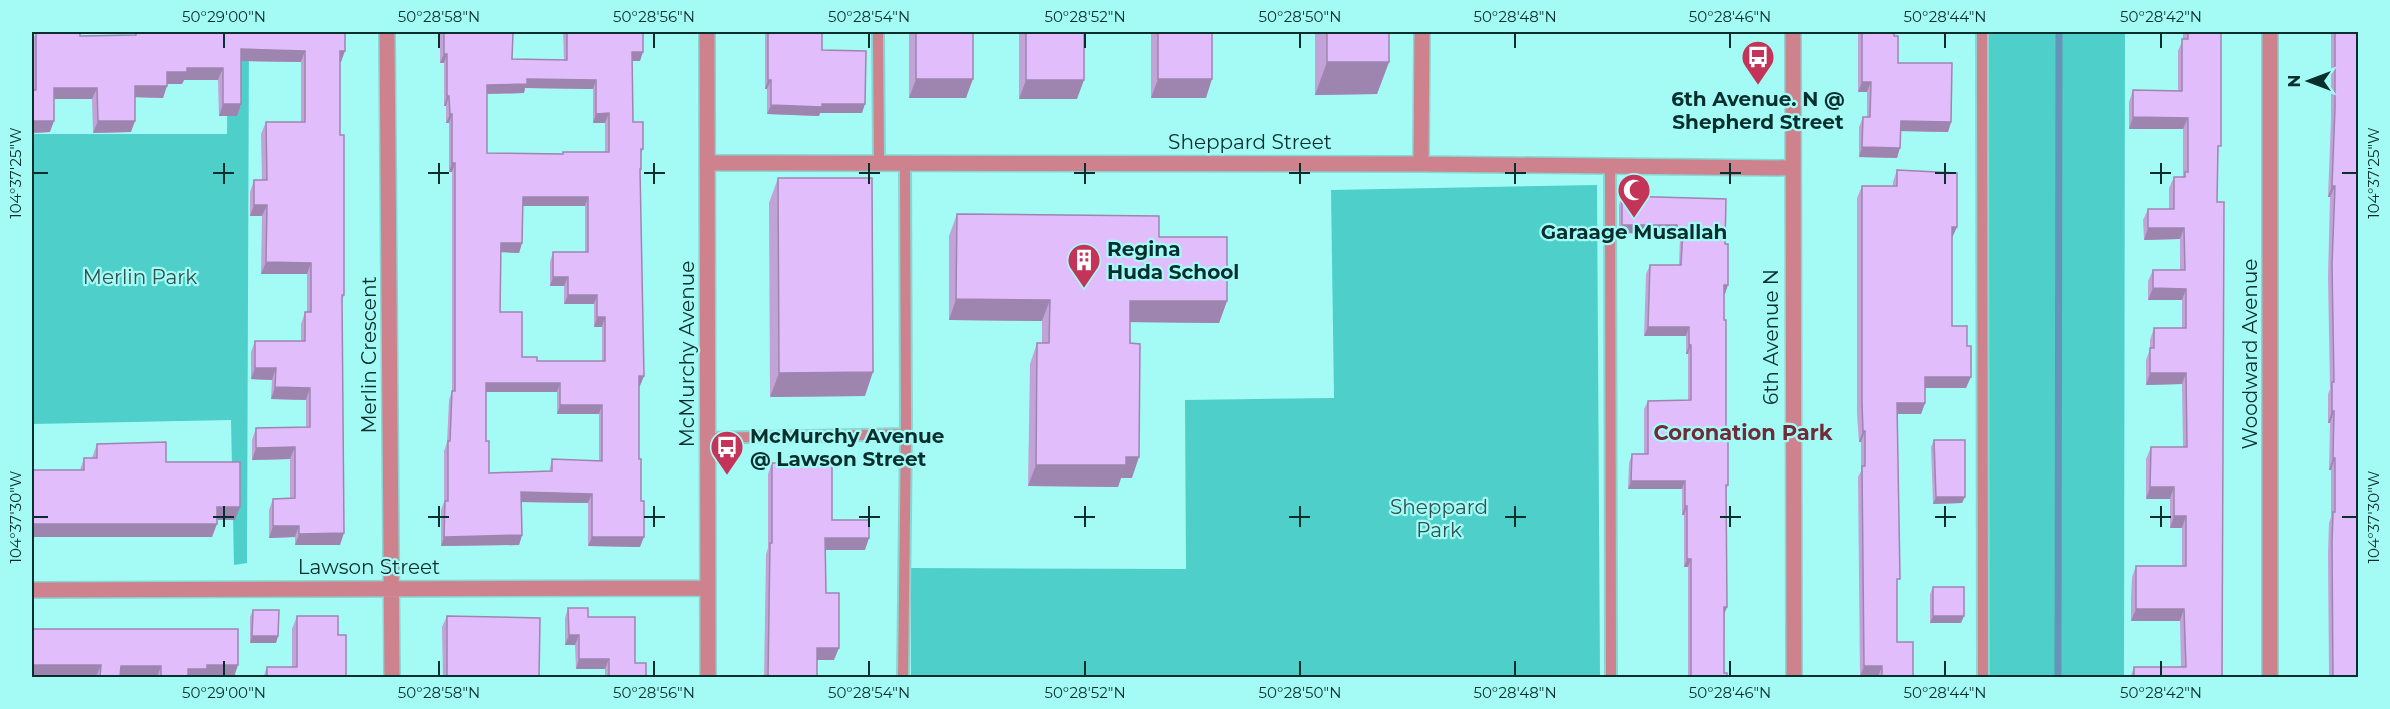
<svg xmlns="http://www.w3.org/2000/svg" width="2390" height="709" font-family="Montserrat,sans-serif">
  <rect width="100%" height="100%" fill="#a4fbf6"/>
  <path fill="#4fcfc9" d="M228 32H249L247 563 234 565 231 420 32 424V134H227Z
    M1982 32H2125L2124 677H1983Z
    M1597 185 1600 677H911V568L1186 569 1185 400 1334 398 1331 190Z"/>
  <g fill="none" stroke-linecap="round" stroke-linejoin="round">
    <path stroke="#6694b8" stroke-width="7" d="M2058 678 2059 32"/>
    <g stroke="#88d6d2" stroke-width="14">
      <path id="service" d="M878 32 879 163
        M1982 32 1983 678
        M1610 166 1611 678
        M708 438 906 434
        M903 678 906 434 905 163"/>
    </g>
    <g stroke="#88d6d2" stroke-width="18">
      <path id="minor" d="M387 32 392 678
        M707 32 708 678
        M708 163 1421 164 1791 168
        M1421 164 1422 32
        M32 590 707 588
        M2270 678V32"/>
    </g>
    <g stroke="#88d6d2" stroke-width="18">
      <path id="tertiary" d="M1793 32 1794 678"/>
    </g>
    <use href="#service" stroke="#ce828d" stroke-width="10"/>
    <use href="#minor" stroke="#ce828d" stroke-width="15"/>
    <use href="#tertiary" stroke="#ce828d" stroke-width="15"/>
  </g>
  <path fill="#c2a3d8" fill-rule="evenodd" d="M36 32 80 36 135 35 136 32H345L341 62H340V135L344 295 342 301 340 545H295V537L269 538V510L273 499 290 498V459L252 460V440L256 428 306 427V400L271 399 272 380 251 379V352L255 341H301V324L305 312H307V274H261L262 216H250V192L254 180H262L261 134 266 122H301V62L241 61V104L237 116H219L218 80H184L182 84H167L163 98 135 97 131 132 93 133 92 99H54L50 132 32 133V43Z
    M440 32H513L512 59 564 60 563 32H643L640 61H632L633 122 643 149 641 154V169L640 173V386L639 385V459L640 547 588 546V503L521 502 522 535 519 545 441 546V510L444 502V451L447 442 449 400 452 391V172H449V123H446V106H444V63H440ZM525 88 593 89V123H605V152H563V154L487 153V94L524 93ZM523 206H585V252H553L550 262V286H564V304H594V327H602V361H537L522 357 500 312 501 252 519 253 522 243ZM486 392H557V414H599V461L552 459 549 472 489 473 486 441Z
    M765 32H822V50L862 113H820L819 116 767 114V89H765Z
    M909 32H973L966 98H909Z
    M1019 32H1084L1077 99H1019Z
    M1151 32H1212L1206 98H1151Z
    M1315 32H1389V62L1377 94 1315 95Z
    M1858 32H1894L1898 63 1951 122 1948 132 1901 131 1897 158 1859 157V127L1863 117H1867V92H1858Z
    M2183 32H2221L2217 202 2222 678H2130L2134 667H2181L2180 621H2131V598L2132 577 2136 566H2182V528H2170V499H2146V459L2151 447H2183L2182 384 2146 385V360L2150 349V340L2154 328H2182V300H2148V281L2153 270H2180V239L2144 240 2143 220 2148 209H2169V188L2174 177H2183V129H2129V102L2133 90 2178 91V51L2183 39Z
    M2331 32H2358V678H2329L2328 554 2329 523 2331 517V470H2329L2330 423H2328V394L2330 389 2328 277 2330 197H2328L2331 119Z
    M1897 170 1952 238V326L1966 388H1925V403L1921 414H1897V642L1913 678 1860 677 1858 477 1861 471V442H1859L1857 414V198L1862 186H1893V182Z
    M778 178 865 396 770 397 769 203Z
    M1622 196 1726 199 1725 294H1724L1726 433 1728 485 1726 490 1724 673 1727 678H1688V567H1684V515H1682V489H1628L1629 463 1632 454H1644V409L1648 401 1688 400V354H1686V336H1644L1646 274 1650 265H1679L1680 237H1674V234L1619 233V205Z
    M957 214 1159 237 1227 301 1219 323 1130 322 1132 478H1121L1118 487 1028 486 1030 364 1037 343H1042V321L949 320V236Z
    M1934 440 1962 503 1933 504 1931 447Z
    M97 444 166 462 235 520H217L212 537H32L80 470 84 458H92Z
    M772 463 832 520 865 550H825L826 593 834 660H817V678H764L766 554 768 548V474Z
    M1933 587 1961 623H1930V594Z
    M568 608 588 617 635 663 646 678H605V669H576L575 645H565V618Z
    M253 610 278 636 276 643H250V617Z
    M297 616 338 635 346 678H263L267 667H292V629Z
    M447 616 539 678H443L442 627Z
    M32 629 234 677 96 678Z"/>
  <path fill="#9e85b0" d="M241 49 305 51 301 62 237 61Z
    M340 51H345L341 62H335Z
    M632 52H643L640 61H629Z
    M444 54H447L444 63H440Z
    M1327 62H1389L1377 94 1315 95Z
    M187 68H223L218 80H184L182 84H163L167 72Z
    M527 79 596 80 593 89 525 88 524 93 483 94 487 85Z
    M916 79H973L966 98H909Z
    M1158 79H1212L1206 98H1151Z
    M768 80H771L767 89H765Z
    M1026 80H1084L1077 99H1019Z
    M1862 82H1871L1867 92H1858Z
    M135 86H167L163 98 130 97Z
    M54 88H97L92 99H50Z
    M447 96H449L446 106H444Z
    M223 104H241L237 116H219Z
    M822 104H865L862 113H820L819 116 767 114 771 105Z
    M609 113 605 123H593L596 114Z
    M450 114H452L449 123H446Z
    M2133 117 2188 118 2183 129H2129Z
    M32 121H54L50 132 32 133Z
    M98 121H135L131 132 93 133Z
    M1901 121 1951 122 1948 132 1897 131Z
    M1862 147 1900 148 1897 158 1859 157Z
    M452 163H455L452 172H449Z
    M2332 186H2335L2330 197H2328Z
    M523 197H588L585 206H520Z
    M254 205H267L262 216H250Z
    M1622 225H1677L1674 234 1619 233Z
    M1952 227H1957L1952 238 1947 239Z
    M2148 228H2184L2180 239 2144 240Z
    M1677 229H1683L1680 237H1674Z
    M501 243H522L519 253 497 252Z
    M266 262 311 263 307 274H261Z
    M553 277H568L564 286H550Z
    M1724 285H1728L1725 294H1720Z
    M2153 288 2186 289 2182 300H2148Z
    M568 295H597L594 304H564Z
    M956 299 1050 300 1042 321 949 320Z
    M1130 301H1227L1219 323 1122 322Z
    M597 317H605L602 327H594Z
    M1648 327H1689L1686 336H1644Z
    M1689 345H1691L1688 354H1686Z
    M255 368H276L272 380 251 379Z
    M873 372 865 396 770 397 779 373Z
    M2150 373H2186L2182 384 2146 385Z
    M639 376H644L640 386 635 385Z
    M1925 377H1971L1966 388H1921Z
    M486 383H560L557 392H483Z
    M275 387 310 388 306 400 271 399Z
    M1897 403H1925L1921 414H1893Z
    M560 405H602L599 414H557Z
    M2332 411H2334L2330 423H2328Z
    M1863 431H1865L1861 442H1859Z
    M295 447 290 459 252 460 256 448Z
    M1126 457H1139L1132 478H1121L1118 487 1028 486 1036 465Z
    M2333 458H2335L2331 470H2329Z
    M1631 481H1685L1682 489H1628Z
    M2150 487H2174L2170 499H2146Z
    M521 492 592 494 588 503 517 502Z
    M1936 497H1965L1962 503 1933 504Z
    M1685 506H1687L1684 515H1682Z
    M217 507H240L235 520H212Z
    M2174 516H2186L2182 528H2170Z
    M32 524H217L212 537H32Z
    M273 526H299L295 537 269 538Z
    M344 533 340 545H295L299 534Z
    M522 535 519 545 441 546 444 537Z
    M592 537H644L640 547 588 546Z
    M825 538H869L865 550H821Z
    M1687 559H1691L1688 567H1684Z
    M1724 607H1727L1724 615Z
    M2136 609H2184L2180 621H2131Z
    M1933 616H1964L1961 623H1930Z
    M569 635H579L575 645H565Z
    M252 636H278L276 643H250Z
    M817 648H839L834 660H813Z
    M579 659H609L605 669H576Z
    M32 665H101L96 677H32Z
    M207 665H238L234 677 185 678 188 669Z
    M121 666H161L157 678H100V676Z
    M1864 666H1882L1878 677H1860Z"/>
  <path fill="#e1befb" stroke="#9e85b0" stroke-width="1.5" fill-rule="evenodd" d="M36 32H62V33H80V36L136 35V32H345V51H340V135H344V295H342L344 533 299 534V526H273V499L295 498V447L256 448V428L310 427V388L275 387 276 368H255V341H305V312H311V263L266 262 267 205H254V180H267L266 122H305V51L241 49V104H223V68H187V72H167V86H135V121H98L97 88H54V121H32V90H36Z
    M444 32H513L512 59 567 60V32H643V52H632L633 122H643V149H641V169H640L644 376H639V459H641V501H644V537H592V494L521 492 522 535 444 537 445 501H448V441H450L452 391H455V163H452V114H450L449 96H447V54H444ZM527 79 596 80V114L609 113V152H563V154L487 153V85L527 84ZM523 197H588V252H553V277H568V295H597V317H605V361H537V357H522V312H500L501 243H522ZM486 383H560V405H602V461L552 459V471L489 473V441H486Z
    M768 32H822V50L866 51 865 104H822V107L771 105V80H768Z
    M916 32H973V79H916Z
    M1026 32H1084V80H1026Z
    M1158 32H1212V79H1158Z
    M1327 32H1389V62H1327Z
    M1862 32H1894V36H1898V63H1952L1951 122 1901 121 1900 148 1862 147 1863 117H1870L1871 82H1862Z
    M2188 32H2221V146H2218L2217 202H2224L2222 678H2134V667H2186L2184 609H2136V566H2186V516H2174V487H2150L2151 447H2187L2186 373H2150V348H2154V328H2186V289L2153 288V270H2185L2184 228H2148V209H2174V177H2185V172H2188V118L2133 117V90L2182 91V39H2188Z
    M2335 32H2358V678H2333L2332 543 2333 512H2335V458H2333L2334 411H2332V382H2334L2332 265 2335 186H2332L2335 108Z
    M1897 170 1957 173V227H1952V326H1967V346H1971V377H1925V403H1897L1900 579H1897V642H1913V678H1882V666H1864L1862 466H1865V431H1863L1862 403V186H1897Z
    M778 178H872L873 372 779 373Z
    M1622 196 1726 199 1725 244H1728V285H1724V320H1726V433H1728V485H1726L1727 607H1724V673H1727V678H1691V559H1687V506H1685V481H1631L1632 454H1648V401L1691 400V345H1689V327H1648L1650 265H1681L1683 229H1677V225H1622Z
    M957 214 1159 216V237H1227V301H1130V343L1140 344 1139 457H1126V465H1036L1037 343H1049L1050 300 956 299Z
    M1934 440H1965V497H1936Z
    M166 442V462H240V507H217V524H32V470H84V458H97V444Z
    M772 463H832V520H869V538H825L826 593H839V648H817V678H768L770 543H772Z
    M1933 587H1964V616H1933Z
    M568 608H588V617H635V663H646V678H609V659H579V635H569Z
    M253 610H279L278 636H252Z
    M297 616H338V635H346V678H267V667H297Z
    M447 616 540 618 539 678H447Z
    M32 629H238V665H207V669H188V678H161V666H121L120 676H100L101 665H32Z"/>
  <path fill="none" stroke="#082f2d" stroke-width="2" d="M224 33V48M439 33V48M654 33V48M869 33V48M1085 33V48M1300 33V48M1515 33V48M1730 33V48M1945 33V48M2161 33V48M224 163V184M439 163V184M654 163V184M869 163V184M1085 163V184M1300 163V184M1515 163V184M1730 163V184M1945 163V184M2161 163V184M33 173H48M213 173H234M428 173H449M644 173H665M859 173H880M1074 173H1095M1289 173H1310M1505 173H1526M1720 173H1741M1935 173H1956M2150 173H2171M2342 173H2357M224 506V527M439 506V527M654 506V527M869 506V527M1085 506V527M1300 506V527M1515 506V527M1730 506V527M1945 506V527M2161 506V527M33 517H48M213 517H234M428 517H449M644 517H665M859 517H880M1074 517H1095M1289 517H1310M1505 517H1526M1720 517H1741M1935 517H1956M2150 517H2171M2342 517H2357M224 661V676M439 661V676M654 661V676M869 661V676M1085 661V676M1300 661V676M1515 661V676M1730 661V676M1945 661V676M2161 661V676"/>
  <defs>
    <g id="bus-pin" transform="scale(1.725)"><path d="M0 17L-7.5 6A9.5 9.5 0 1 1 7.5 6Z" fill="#c43458" stroke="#a4fbf6"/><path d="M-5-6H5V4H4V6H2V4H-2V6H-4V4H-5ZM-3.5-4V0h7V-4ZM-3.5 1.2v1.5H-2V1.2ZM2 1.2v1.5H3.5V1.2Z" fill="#fff"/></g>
    <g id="mosque-pin" transform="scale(1.725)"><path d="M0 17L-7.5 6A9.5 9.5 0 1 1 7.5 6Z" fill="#c43458" stroke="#a4fbf6"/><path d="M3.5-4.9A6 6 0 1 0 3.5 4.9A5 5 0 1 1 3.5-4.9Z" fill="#fff"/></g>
    <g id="building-pin" transform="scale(1.725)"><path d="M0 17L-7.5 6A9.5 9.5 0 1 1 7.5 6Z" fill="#c43458" stroke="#a4fbf6"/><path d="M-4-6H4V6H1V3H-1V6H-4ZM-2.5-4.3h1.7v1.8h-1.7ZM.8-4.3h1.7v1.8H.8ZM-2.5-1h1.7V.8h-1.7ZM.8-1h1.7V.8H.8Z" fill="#fff"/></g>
  </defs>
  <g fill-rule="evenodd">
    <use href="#bus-pin" x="1758" y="57"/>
    <use href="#mosque-pin" x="1634" y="190"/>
    <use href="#building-pin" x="1084" y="260"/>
    <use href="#bus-pin" x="727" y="447"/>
  </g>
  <g text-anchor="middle" stroke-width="4.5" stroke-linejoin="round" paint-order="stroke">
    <g font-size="20" font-weight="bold" fill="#082f2d" stroke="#a4fbf6">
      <text x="1758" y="106">6th Avenue. N @<tspan x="1758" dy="23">Shepherd Street</tspan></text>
      <text x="1634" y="239">Garaage Musallah</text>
      <text x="1107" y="256" text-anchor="start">Regina<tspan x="1107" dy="23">Huda School</tspan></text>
      <text x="750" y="443" text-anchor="start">McMurchy Avenue<tspan x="750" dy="23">@ Lawson Street</tspan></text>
    </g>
    <g font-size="20" fill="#082f2d" stroke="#a4fbf6">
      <text x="1250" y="149">Sheppard Street</text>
      <text transform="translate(1771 337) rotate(-90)" y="7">6th Avenue N</text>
      <text transform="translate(687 354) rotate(-90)" y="7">McMurchy Avenue</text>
      <text transform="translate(2250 354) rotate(-90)" y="7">Woodward Avenue</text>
      <text transform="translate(369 355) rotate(-90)" y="7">Merlin Crescent</text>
      <text x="369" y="574">Lawson Street</text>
    </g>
    <g font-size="20" fill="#31504e" stroke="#a4fbf6">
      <text x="140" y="284">Merlin Park</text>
      <text x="1439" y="514">Sheppard<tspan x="1439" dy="23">Park</tspan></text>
    </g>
    <g font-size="21" font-weight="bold" fill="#702a38" stroke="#a4fbf6">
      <text x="1743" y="440">Coronation Park</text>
    </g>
  </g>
  <rect width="2390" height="709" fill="none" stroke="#a4fbf6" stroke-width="66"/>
  <g transform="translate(2309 81) rotate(270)" stroke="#a4fbf6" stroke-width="4.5" paint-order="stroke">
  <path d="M0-4.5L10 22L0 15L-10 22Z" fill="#082f2d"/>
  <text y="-9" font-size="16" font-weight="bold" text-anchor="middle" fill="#082f2d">N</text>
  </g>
  <rect x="33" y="33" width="2324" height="643" fill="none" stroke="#082f2d" stroke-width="2"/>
  <g font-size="15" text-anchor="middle" fill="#082f2d">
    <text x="224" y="22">50°29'00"N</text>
    <text x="439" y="22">50°28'58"N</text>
    <text x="654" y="22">50°28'56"N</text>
    <text x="869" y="22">50°28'54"N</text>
    <text x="1085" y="22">50°28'52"N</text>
    <text x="1300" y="22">50°28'50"N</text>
    <text x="1515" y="22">50°28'48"N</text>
    <text x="1730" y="22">50°28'46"N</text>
    <text x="1945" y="22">50°28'44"N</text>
    <text x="2161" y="22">50°28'42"N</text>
    <text transform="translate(2374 173) rotate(-90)" y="5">104°37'25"W</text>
    <text transform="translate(16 173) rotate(-90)" y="5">104°37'25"W</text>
    <text transform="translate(2374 517) rotate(-90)" y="5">104°37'30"W</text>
    <text transform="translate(16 517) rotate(-90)" y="5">104°37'30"W</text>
    <text x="224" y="698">50°29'00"N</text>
    <text x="439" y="698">50°28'58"N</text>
    <text x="654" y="698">50°28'56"N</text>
    <text x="869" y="698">50°28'54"N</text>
    <text x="1085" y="698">50°28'52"N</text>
    <text x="1300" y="698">50°28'50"N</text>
    <text x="1515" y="698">50°28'48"N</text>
    <text x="1730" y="698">50°28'46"N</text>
    <text x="1945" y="698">50°28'44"N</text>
    <text x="2161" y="698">50°28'42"N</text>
  </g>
</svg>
